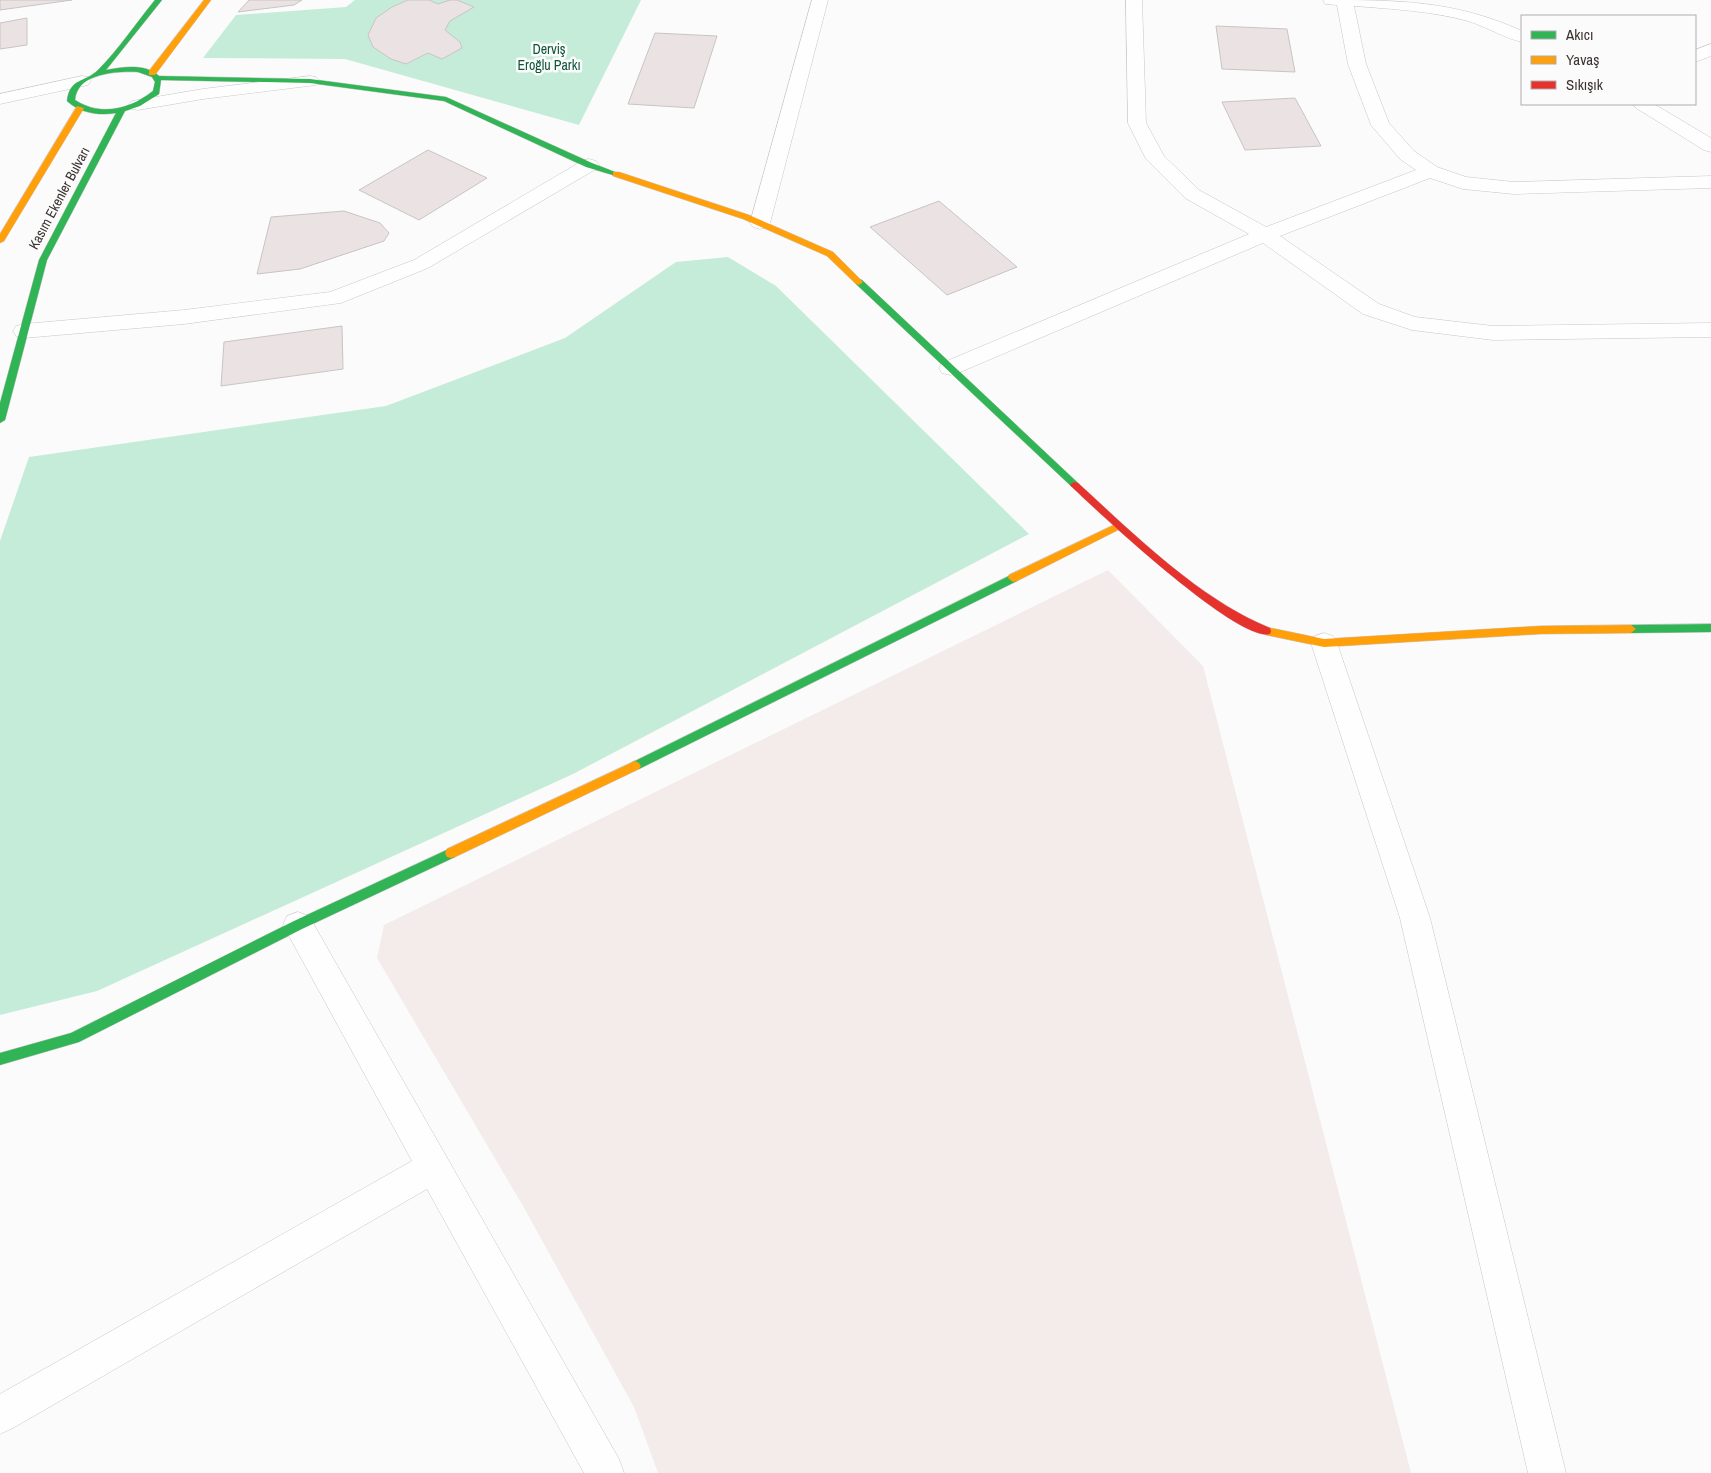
<svg xmlns="http://www.w3.org/2000/svg" width="1711" height="1473" font-family="'Archivo Narrow',sans-serif">
  <rect width="100%" height="100%" fill="#fbfbfb"/>
  <path fill="#f4ebeb" d="M1108 570 1203 666 1411 1473H658L634 1407 523 1206 377 958 384 925Z"/>
  <path fill="#c5ecd9" d="M355 0H641L579 125 345 59 203 58 236 15 346 7Z
    M728 257 776 286 1029 534 573 774 97 991 0 1015V541L29 457 386 406 565 338 676 262Z"/>
  <path fill="#ebe3e3" stroke="#c9c4c4" d="M0 0H72L0 10Z
    M249 0H302L294 5 238 12Z
    M408 0H429L438 4 450 0H457L474 7 450 21 445 30 460 42 462 48 442 59 428 53 406 64 391 59 373 47 368 35 376 18 392 7Z
    M27 18V45L0 49V23Z
    M1216 26 1287 29 1295 72 1222 69Z
    M655 33 717 36 694 108 628 104Z
    M1295 98 1321 146 1245 150 1222 102Z
    M428 150 487 178 419 220 359 190Z
    M939 201 1017 267 947 295 870 227Z
    M344 211 380 223 389 233 384 241 300 269 257 274 271 217Z
    M342 326 343 369 221 386 224 342Z"/>
  <g fill="none" stroke-linecap="round" stroke-linejoin="round">
    <g stroke="#cac5c5" stroke-width="1">
      <path id="street" d="M812 0H828L770 223 767 227 760 229 753 227 750 223Z
        M1126 0H1142L1146 123 1164 156 1199 190 1266 227 1416 170 1400 159 1371 125 1348 64 1337 5 1325 4 1323 0C1396 0 1454 0 1522 31V42C1504 38 1487 27 1468 21 1431 11 1393 9 1354 6L1366 64 1389 123 1414 151 1437 167 1466 177 1514 182 1711 176V188L1514 194 1463 189 1430 178 1280 236 1379 304 1415 317 1493 326 1711 323V337L1493 340 1412 330 1363 314 1263 243 958 373 950 375 942 373 939 368 942 363 1249 234 1185 198 1146 159 1128 123Z
        M1711 44V56L1695 62V50Z
        M82 76 88 77 91 81 88 85 0 104V94Z
        M310 76 316 77 319 81 316 85 203 99 138 110 132 109 129 105 132 101 138 100 203 89Z
        M1633 104H1654L1711 138V152L1704 150 1636 108Z
        M589 159 596 161 599 165 596 169 428 268 341 303 184 324 24 338 16 336 13 331 16 326 24 324 184 310 330 292 414 260 582 161Z
        M1324 633 1333 636 1337 643 1430 918 1566 1473H1528L1400 918 1311 643 1315 636Z
        M298 912 309 916 619 1459 624 1473H584L427 1189 13 1428 0 1434V1394L412 1161 283 925 287 916Z"/>
    </g>
    <g stroke="#cac5c5" stroke-width="1">
      <path id="fast" d="M155 0H162L106 70C122 67 146 63 159 76L310 79 446 97 592 163 620 174 616 176 586 167 444 101 310 83 161 80 159 94 140 106 125 111 47 260 5 420 0 423V403L39 260 116 113C99 116 80 113 67 101 70 77 85 83 98 70 119 49 136 23 155 0ZM138 72 152 77 155 82 153 91C130 109 101 117 75 100 77 73 117 71 138 72Z
        M859 279 862 280 1078 483 1080 485 1078 487H1072L856 284 855 282Z
        M1013 574 1017 575 1018 578 1017 581 639 769H631L629 766 631 763Z
        M1711 624V632L1631 633 1626 629 1631 625Z
        M451 848 455 849 457 853 455 857 302 929 79 1042 0 1065V1053L71 1033 294 921Z"/>
    </g>
    <g stroke="#cac5c5" stroke-width="1">
      <path id="slow" d="M204 0H211L155 75H149V71Z
        M77 106 84 108 4 241 0 243V234Z
        M613 172H619L749 215 833 252 863 282 859 285 856 284 827 256 743 219 613 176Z
        M1118 523 1122 524 1123 526 1122 528 1017 581 1013 582 1008 578 1009 575Z
        M1631 625 1636 629 1631 633 1540 634 1324 647 1266 635 1261 631 1266 627 1324 639 1540 626Z
        M635 761 639 763 641 766 639 769 455 857 451 858 447 857 445 853 447 849Z"/>
    </g>
    <g stroke="#cac5c5" stroke-width="1">
      <path id="jam" d="M1075 482 1078 483C1135 535 1199 599 1270 628L1271 631 1270 634C1238 643 1098 512 1072 487L1070 485 1072 483Z"/>
    </g>
    <use href="#street" fill="#fefefe" fill-rule="evenodd"/>
    <use href="#fast" fill="#30b455" fill-rule="evenodd"/>
    <use href="#slow" fill="#ff9f0a" fill-rule="evenodd"/>
    <use href="#jam" fill="#e5322d" fill-rule="evenodd"/>
  </g>
  <g text-anchor="middle" stroke-width="5" stroke-linejoin="round" paint-order="stroke">
    <g font-size="14" fill="#0d543a" stroke="#fbfbfb">
      <text x="549" y="54">Derviş<tspan x="549" dy="16">Eroğlu Parkı</tspan></text>
    </g>
    <g font-size="14" fill="#3d3232" stroke="#fbfbfb">
      <text transform="translate(59 198) rotate(-62)" y="5">Kasım Ekenler Bulvarı</text>
    </g>
  </g>
  <rect x="1521" y="15" width="175" height="90" fill="#fbfbfb" stroke="#afabab"/>
  <rect x="1531" y="31" width="25" height="8" fill="#30b455" stroke="#afabab"/>
  <text x="1566" y="40" font-size="15" fill="#3d3232">Akıcı</text>
  <rect x="1531" y="56" width="25" height="8" fill="#ff9f0a" stroke="#afabab"/>
  <text x="1566" y="65" font-size="15" fill="#3d3232">Yavaş</text>
  <rect x="1531" y="81" width="25" height="8" fill="#e5322d" stroke="#afabab"/>
  <text x="1566" y="90" font-size="15" fill="#3d3232">Sıkışık</text>
</svg>
